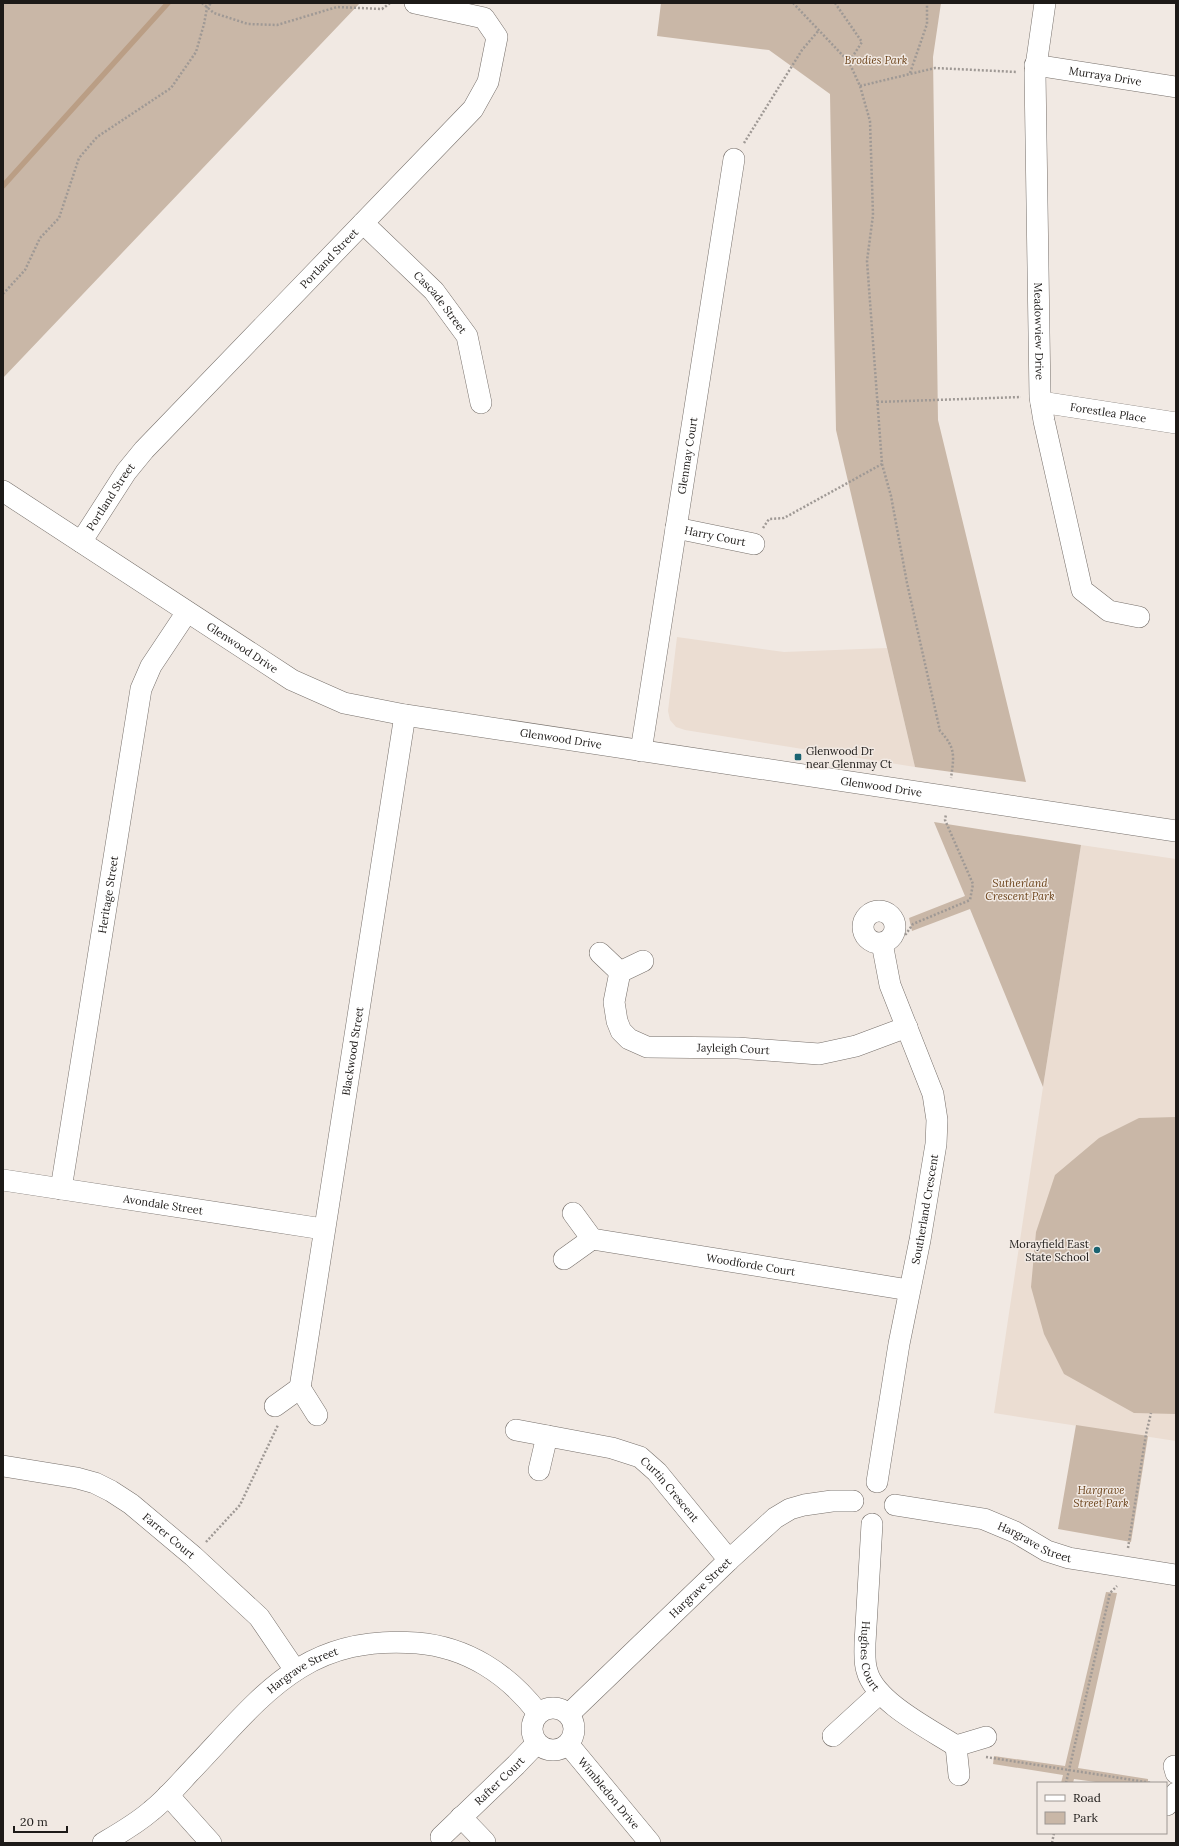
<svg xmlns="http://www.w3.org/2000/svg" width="1179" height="1846" font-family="Lora,serif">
  <rect width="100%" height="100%" fill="#f1e9e3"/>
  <path fill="#ebddd2" d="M677 637 784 652 887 648 915 767 685 730 676 727 670 720 668 711Z
    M1081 845 1176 859V1441L994 1413 1043 1087Z"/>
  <path fill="#c9b7a7" d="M3 3H360L3 378Z
    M661 3H941L933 57 938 420 1026 782 915 767 836 430 830 94 769 50 657 36Z
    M934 822 1081 845 1043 1087 970 909 912 931 909 918 965 896Z
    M1176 1117V1414L1134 1413 1064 1374 1044 1334 1031 1287 1036 1232 1055 1175 1099 1138 1139 1118Z
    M1076 1425 1148 1436 1131 1542 1058 1529Z
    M1106 1592 1117 1593 1078 1768 1148 1779V1783H1103L1074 1779 1073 1783H1061L1063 1775 993 1764 994 1756 1065 1766Z"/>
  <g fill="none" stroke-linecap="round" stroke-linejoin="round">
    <path stroke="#ba9e85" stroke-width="5.5" d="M3 186 168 3"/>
    <g stroke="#77706b" stroke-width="22">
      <g id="minor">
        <path id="s1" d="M1045 3 1035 73 1040 397 1044 421 1082 590 1109 611 1139 617"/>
        <path id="s2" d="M1035 65 1176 87"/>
        <path id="s3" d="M363 223 434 291 467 336 481 403"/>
        <path id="s4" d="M1041 402 1176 423"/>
        <path id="s5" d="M3 491 292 680 344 703 405 715 1176 831"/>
        <path id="s6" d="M676 528 754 544"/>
        <path id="s7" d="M81 542 126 472 144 450 473 109 488 82 497 37 484 18 415 3"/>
        <path id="s8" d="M641 751 734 159"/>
        <circle cx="879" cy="927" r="16"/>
        <path d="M600 953 620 972 643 961"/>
        <path id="s9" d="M620 972 614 1002 617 1021 621 1031 629 1039 647 1047 738 1048 819 1054 856 1046 907 1027"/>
        <path id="s10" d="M3 1180 323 1229"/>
        <path id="s11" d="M61 1189 141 689 151 666 187 612"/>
        <path id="s12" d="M592 1239 909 1290"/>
        <path d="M564 1259 592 1239 573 1213"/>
        <path id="s13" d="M300 1388 405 715"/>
        <path d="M275 1406 300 1388 317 1415"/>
        <path id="s14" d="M516 1430 612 1448 640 1457 657 1472 729 1560"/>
        <path id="s15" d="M3 1466 77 1478 95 1483 111 1491 131 1504 193 1556 259 1617 295 1670"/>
        <path d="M539 1470 547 1436"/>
        <path id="s16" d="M877 1482 899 1344 920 1240 936 1144 937 1120 933 1094 890 985 882 943"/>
        <path id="s17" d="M895 1505 984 1519 1015 1532 1047 1551 1069 1558 1176 1575"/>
        <path id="s18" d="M872 1524 865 1643C865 1653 864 1662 867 1671 875 1702 930 1729 956 1746"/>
        <circle cx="553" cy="1729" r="21"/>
        <path id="s19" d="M569 1714 729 1560 775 1518 790 1509 804 1505 832 1501H853"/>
        <path d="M833 1736 880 1693"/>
        <path id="s20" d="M568 1744 650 1843"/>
        <path d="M1174 1766 1176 1773"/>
        <path d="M959 1775 956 1746 986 1737"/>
        <path d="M168 1795 211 1843"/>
        <path d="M1167 1805 1176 1793"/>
        <path d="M461 1817 485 1842"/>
        <path id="s21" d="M441 1837 516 1765 537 1743"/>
        <path id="s22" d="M103 1843C120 1833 136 1824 151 1811 165 1800 177 1786 189 1773 261 1698 302 1634 417 1643 467 1647 508 1674 538 1713"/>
      </g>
    </g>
    <path stroke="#9f9995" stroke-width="2.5" stroke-dasharray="2 2" stroke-linecap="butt" d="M202 3 214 13 248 24 277 25 337 7 382 9 390 3
      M793 3 849 62 860 86 870 121 873 215 867 261 882 464 891 496 907 583 940 731C956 748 954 756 951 778
      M835 3 862 42 849 62
      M910 73 927 24V3
      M860 86 935 68 1017 72
      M744 143 802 50 819 30
      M3 294 25 270 40 238 59 218 79 158 97 137 171 88 196 52 204 24 207 8 211 3
      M877 402 1021 397
      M763 528 769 519 784 518 882 464
      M897 932 906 934 913 924 970 900 973 884 945 820 946 814
      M206 1542 240 1505 278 1425
      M1128 1548 1146 1434 1151 1413
      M986 1757 1152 1783
      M1066 1783 1110 1593 1117 1586
      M1052 1843 1054 1833"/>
    <use href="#minor" stroke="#fff" stroke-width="21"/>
  </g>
  <g fill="#1a6371" stroke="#f1e9e3" stroke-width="1.5">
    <rect x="794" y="753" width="8" height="8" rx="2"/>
    <circle cx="1097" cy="1250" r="4"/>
  </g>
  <g text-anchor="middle" stroke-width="3" stroke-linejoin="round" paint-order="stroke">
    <g font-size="11" font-style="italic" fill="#6d451d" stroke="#f1e9e3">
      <text x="876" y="64">Brodies Park</text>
      <text x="1020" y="887">Sutherland<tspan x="1020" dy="13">Crescent Park</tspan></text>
      <text x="1101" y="1494">Hargrave<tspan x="1101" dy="13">Street Park</tspan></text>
    </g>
    <g font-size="11" fill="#1d1a18" stroke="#f1e9e3">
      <text dy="4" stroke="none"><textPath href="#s2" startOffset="71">Murraya Drive</textPath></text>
      <text dy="4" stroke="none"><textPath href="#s7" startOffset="378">Portland Street</textPath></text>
      <text dy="4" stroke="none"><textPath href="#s3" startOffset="111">Cascade Street</textPath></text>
      <text dy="4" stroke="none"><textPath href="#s1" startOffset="329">Meadowview Drive</textPath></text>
      <text dy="4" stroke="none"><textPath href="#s4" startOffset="68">Forestlea Place</textPath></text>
      <text dy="4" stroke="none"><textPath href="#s8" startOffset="299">Glenmay Court</textPath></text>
      <text dy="4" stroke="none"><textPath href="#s7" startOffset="54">Portland Street</textPath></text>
      <text dy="4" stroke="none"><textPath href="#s6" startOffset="40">Harry Court</textPath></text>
      <text dy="4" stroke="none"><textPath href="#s5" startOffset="286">Glenwood Drive</textPath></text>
      <text dy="4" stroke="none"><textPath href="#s5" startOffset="622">Glenwood Drive</textPath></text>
      <text dy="4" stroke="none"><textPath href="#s5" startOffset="946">Glenwood Drive</textPath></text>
      <text dy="4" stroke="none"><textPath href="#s11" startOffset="298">Heritage Street</textPath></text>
      <text dy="4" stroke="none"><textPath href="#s9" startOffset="178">Jayleigh Court</textPath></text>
      <text dy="4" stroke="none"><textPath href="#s13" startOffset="341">Blackwood Street</textPath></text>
      <text dy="4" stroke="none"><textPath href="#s10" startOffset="162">Avondale Street</textPath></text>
      <text dy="4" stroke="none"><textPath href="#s16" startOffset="277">Southerland Crescent</textPath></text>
      <text dy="4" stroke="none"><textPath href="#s12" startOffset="161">Woodforde Court</textPath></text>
      <text dy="4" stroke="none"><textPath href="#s14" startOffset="171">Curtin Crescent</textPath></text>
      <text dy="4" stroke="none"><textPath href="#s15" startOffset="185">Farrer Court</textPath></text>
      <text dy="4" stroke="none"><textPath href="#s17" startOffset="146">Hargrave Street</textPath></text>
      <text dy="4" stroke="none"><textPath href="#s19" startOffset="182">Hargrave Street</textPath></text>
      <text dy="4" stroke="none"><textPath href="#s18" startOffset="133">Hughes Court</textPath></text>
      <text dy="4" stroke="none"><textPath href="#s22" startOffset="266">Hargrave Street</textPath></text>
      <text dy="4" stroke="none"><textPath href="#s21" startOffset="81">Rafter Court</textPath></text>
      <text dy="4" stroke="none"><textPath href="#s20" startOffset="64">Wimbledon Drive</textPath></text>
    </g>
    <g font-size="11" fill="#1d1a18" stroke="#f1e9e3" text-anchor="start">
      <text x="806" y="755">Glenwood Dr<tspan x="806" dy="13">near Glenmay Ct</tspan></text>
      <text x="1089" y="1248" text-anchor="end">Morayfield East<tspan x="1089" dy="13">State School</tspan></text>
    </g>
  </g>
  <rect width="1179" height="1846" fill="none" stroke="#1d1a18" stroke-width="8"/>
  <rect x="1037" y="1782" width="130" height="52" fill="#f1e9e3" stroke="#9c9692"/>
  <rect x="1045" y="1795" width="20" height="6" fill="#ffffff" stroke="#9c9692"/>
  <text x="1073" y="1802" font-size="12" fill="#1d1a18">Road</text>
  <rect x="1045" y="1812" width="20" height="12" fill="#c9b7a7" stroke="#9c9692"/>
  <text x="1073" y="1822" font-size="12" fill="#1d1a18">Park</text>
  <path d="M14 1826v6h53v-6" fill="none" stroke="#1d1a18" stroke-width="2"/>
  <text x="20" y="1826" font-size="12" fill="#1d1a18" stroke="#f1e9e3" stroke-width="3" paint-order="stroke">20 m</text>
</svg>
